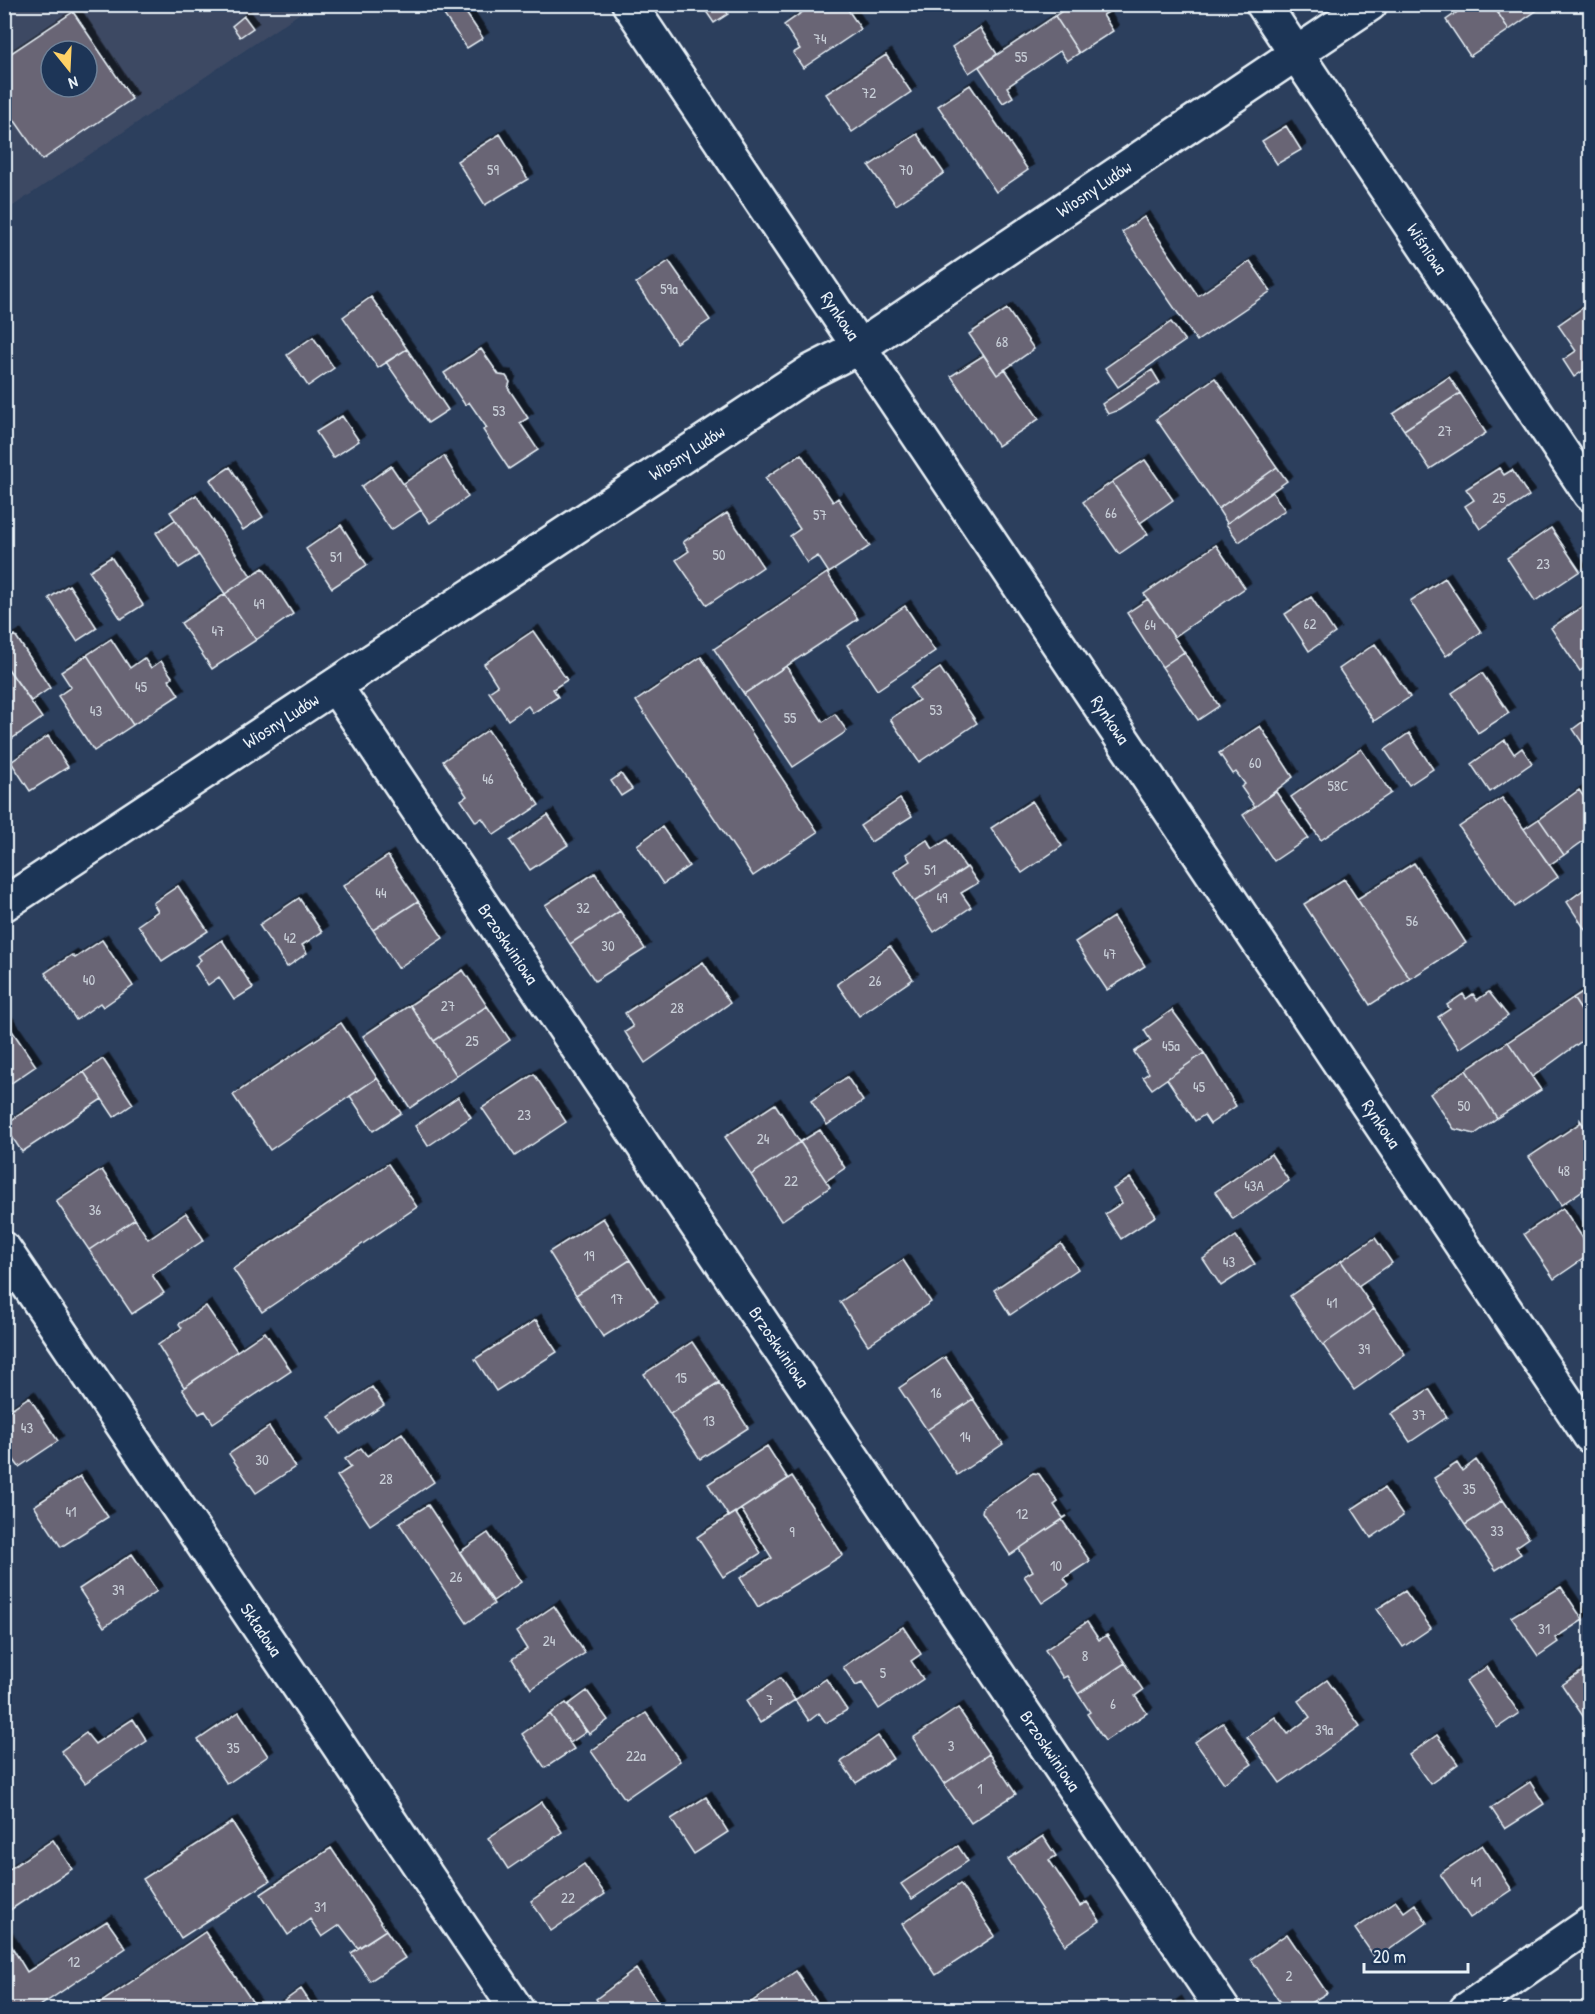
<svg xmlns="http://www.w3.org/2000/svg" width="1595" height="2014" font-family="'Patrick Hand',sans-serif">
  <defs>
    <filter id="shadow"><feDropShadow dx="5.5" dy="-5.5" stdDeviation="0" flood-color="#0009"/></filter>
  </defs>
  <rect width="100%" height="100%" fill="#2c3f5d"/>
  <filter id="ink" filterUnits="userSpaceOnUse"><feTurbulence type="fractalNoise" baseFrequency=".0167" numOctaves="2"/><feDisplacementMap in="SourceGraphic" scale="12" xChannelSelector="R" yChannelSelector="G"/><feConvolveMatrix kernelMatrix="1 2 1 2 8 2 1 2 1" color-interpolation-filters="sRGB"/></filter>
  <g filter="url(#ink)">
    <path fill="#3e4a64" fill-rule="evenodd" d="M4 5H312L10 208 4 199ZM51 51H87V87H51Z"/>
    <path fill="#696574" stroke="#e8f1f8" stroke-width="1.5" fill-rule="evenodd" filter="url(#shadow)" d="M460 4 483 38 467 48 437 5Z
      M701 4H722L728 14 714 23Z
      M814 4H844L861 29 803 68 793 53 800 49 784 25Z
      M1072 4H1096L1097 7 1108 4 1112 10 1103 15 1113 31 1079 53 1055 16Z
      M1469 4H1492L1509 30 1470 56 1446 20Z
      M1492 4H1546L1509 30Z
      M73 12 132 99 42 160 4 105V58ZM51 51H87V87H51Z
      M244 16 253 28 240 37 232 26Z
      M1055 16 1079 53 1067 61 1060 51 1007 87 1013 97 1003 103 979 67Z
      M980 28 997 54 969 73 952 47Z
      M886 55 911 92 852 132 826 94Z
      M970 85 1028 170 996 192 938 106Z
      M1286 126 1301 150 1277 164 1262 141Z
      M500 134 528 179 485 205 457 161Z
      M917 134 944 173 896 205 869 166Z
      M1144 217 1198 296 1250 261 1271 291 1197 341 1122 232Z
      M669 261 710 320 676 343 636 283Z
      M371 297 407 349 378 368 343 317Z
      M1590 303V366L1574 377 1563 360 1576 351 1558 325Z
      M1007 309 1034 349 997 375 969 334Z
      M1171 322 1185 341 1118 387 1105 368Z
      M313 337 334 368 308 386 287 355Z
      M407 349 448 410 428 423 386 362Z
      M481 349 499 375 506 376 510 382 508 388 528 418 520 423 538 450 509 469 483 430 487 428 469 402 465 405 444 373Z
      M984 355 997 375 1005 369 1039 419 998 446 951 376Z
      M1152 370 1160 383 1119 410 1108 414 1102 404Z
      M1449 377 1460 393 1404 430 1393 414Z
      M1215 378 1277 467 1218 509 1156 419Z
      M1460 393 1486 433 1430 469 1404 430Z
      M342 416 359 441 333 458 316 432Z
      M801 454 833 502 838 498 870 546 829 573 818 556 807 563 790 536 800 529 765 478Z
      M444 456 468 497 430 523 403 484Z
      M1145 460 1173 500 1140 523 1112 482Z
      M391 466 421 510 391 530 361 487Z
      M230 467 263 517 243 530 210 480Z
      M1277 467 1287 481 1227 523 1218 509Z
      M1499 468 1504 475 1512 470 1529 496 1480 529 1465 506 1474 500 1466 489Z
      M1112 482 1148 534 1119 554 1083 502Z
      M1272 492 1285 510 1239 542 1226 524Z
      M196 495 251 576 225 594 170 512Z
      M727 513 763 567 707 605 676 560 689 551 683 542Z
      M175 520 199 555 179 568 156 533Z
      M341 525 367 565 332 588 306 549Z
      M1551 528 1580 571 1535 601 1507 558Z
      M1216 545 1245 588 1174 637 1144 594Z
      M111 557 143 605 121 619 89 571Z
      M263 568 293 614 256 640 225 594Z
      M827 573 858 619 744 694 714 649Z
      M1445 578 1481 632 1446 656 1410 601Z
      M69 585 97 628 77 641 49 598Z
      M225 594 256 640 212 669 181 623Z
      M1311 597 1335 633 1309 651 1285 614Z
      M1148 599 1184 652 1162 667 1127 613Z
      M1590 602V664L1580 671 1551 628Z
      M905 606 935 651 877 690 847 645Z
      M533 631 567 680 553 689 558 697 533 713 528 706 508 720 489 692 498 686 484 664Z
      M15 635 50 688 31 701 4 663V642Z
      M111 639 130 668 144 658 151 668 161 661 172 677 169 680 179 695 133 725 87 655Z
      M1375 644 1410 697 1374 721 1339 669Z
      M1184 652 1219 706 1198 720 1162 667Z
      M87 655 133 725 94 751 58 696 71 687 61 672Z
      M701 657 818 832 753 876 636 701Z
      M4 663 42 718 4 744Z
      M786 666 823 722 835 714 847 731 793 767 744 694Z
      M940 668 977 723 919 762 890 719 919 700 910 688Z
      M1482 673 1509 713 1478 733 1452 693Z
      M1590 711V748L1587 750 1573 729 1585 720 1582 716Z
      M1260 726 1293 777 1255 807 1241 787 1245 784 1236 772 1233 774 1219 753Z
      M488 730 539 805 494 835 482 818 476 822 461 800 467 796 443 761Z
      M1409 733 1433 769 1409 785 1385 750Z
      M48 736 68 767 30 791 11 762Z
      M1505 740 1514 754 1522 748 1532 763 1490 792 1471 764Z
      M1361 749 1391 793 1321 840 1291 797Z
      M621 774 632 789 621 796 611 781Z
      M1579 790 1590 806V836L1564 855 1539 819Z
      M1276 792 1308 838 1274 861 1243 815Z
      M1502 798 1558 877 1515 907 1459 827Z
      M900 799 912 816 871 842 860 826Z
      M1032 801 1062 846 1022 873 991 828Z
      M548 815 568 845 530 870 510 841Z
      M1539 819 1564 855 1549 865 1524 829Z
      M662 827 689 866 663 884 637 845Z
      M927 840 933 849 947 840 966 868 914 902 894 872 910 861 906 854Z
      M388 856 418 901 373 930 343 886Z
      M1414 863 1466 943 1410 979 1357 899Z
      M967 867 978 883 961 893 971 907 934 932 914 902Z
      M595 873 620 911 570 944 545 905Z
      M1344 879 1410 979 1370 1005 1304 904Z
      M1590 885V937L1567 902Z
      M178 886 208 931 162 961 138 925 158 911 153 903Z
      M299 898 322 932 302 945 307 953 287 967 259 925Z
      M418 901 443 938 398 968 373 930Z
      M620 911 645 949 595 981 570 944Z
      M1113 917 1145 966 1107 990 1075 942Z
      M102 940 133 986 103 1007 100 1003 76 1020 45 973 72 955 75 958Z
      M222 940 253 988 234 1000 219 977 208 985 195 965 201 960 198 956Z
      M890 946 913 979 859 1016 837 984Z
      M703 962 730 1003 645 1063 625 1032 633 1027 625 1013Z
      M463 970 487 1006 434 1041 410 1005Z
      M1590 987V1023L1573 998Z
      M1489 992 1508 1016 1459 1049 1438 1017 1450 1009 1447 1005 1463 994 1466 999 1473 994 1477 1000Z
      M1573 998 1590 1024V1035L1532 1077 1508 1042Z
      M410 1005 457 1076 410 1108 363 1036Z
      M487 1006 510 1040 457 1076 434 1041Z
      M1172 1010 1204 1053 1152 1089 1143 1077 1149 1073 1134 1052 1151 1041 1144 1030Z
      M4 1019 36 1066 4 1088Z
      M341 1023 377 1078 270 1150 233 1095Z
      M1508 1042 1541 1090 1497 1118 1466 1070Z
      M1204 1053 1236 1106 1210 1124 1204 1115 1195 1121 1167 1079Z
      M103 1059 133 1104 114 1117 84 1072Z
      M1466 1070 1497 1118 1475 1134 1454 1129 1430 1094Z
      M84 1072 102 1099 22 1152 4 1125Z
      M534 1074 566 1122 515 1156 482 1108Z
      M847 1077 863 1101 827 1125 811 1101Z
      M377 1078 401 1113 373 1131 350 1096Z
      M458 1097 471 1117 428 1146 415 1126Z
      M775 1104 800 1142 751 1175 725 1137Z
      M1580 1120 1590 1135V1185L1561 1205 1529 1157 1580 1123Z
      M820 1130 845 1168 826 1181 800 1142Z
      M800 1142 830 1187 781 1221 751 1175Z
      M1271 1154 1289 1181 1233 1219 1215 1192Z
      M388 1164 417 1207 262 1312 233 1269Z
      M102 1170 135 1219 89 1250 56 1201Z
      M1130 1178 1156 1216 1121 1239 1105 1214 1122 1203 1113 1189Z
      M1563 1208 1590 1249V1254L1554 1279 1524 1234Z
      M186 1213 204 1240 152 1275 164 1293 132 1314 89 1250 135 1219 148 1239Z
      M603 1218 630 1260 576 1295 549 1252Z
      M1236 1236 1255 1264 1221 1286 1203 1259Z
      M1375 1238 1392 1263 1358 1286 1341 1261Z
      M1061 1244 1078 1269 1010 1315 994 1290Z
      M630 1260 658 1303 603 1337 576 1295Z
      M903 1260 931 1302 868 1345 840 1302Z
      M1341 1261 1374 1309 1323 1345 1290 1296Z
      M206 1306 237 1351 184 1387 158 1345 182 1328 179 1324Z
      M1374 1309 1405 1354 1354 1390 1323 1345Z
      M536 1320 557 1352 496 1391 475 1359Z
      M265 1332 291 1371 213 1423 205 1411 199 1414 182 1389Z
      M692 1342 719 1382 670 1414 644 1374Z
      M945 1357 973 1399 927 1430 899 1388Z
      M719 1383 748 1428 700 1459 670 1414Z
      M372 1387 384 1405 341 1434 329 1417Z
      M1429 1389 1447 1417 1410 1442 1391 1414Z
      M29 1397 58 1441 19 1467 4 1446V1414Z
      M973 1399 1003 1444 957 1475 927 1430Z
      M269 1427 295 1467 256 1493 229 1454Z
      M402 1433 434 1482 370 1525 337 1476 351 1467 345 1459 361 1448 367 1456Z
      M767 1446 788 1479 729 1517 708 1484Z
      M1476 1460 1503 1500 1465 1525 1434 1478 1457 1463 1462 1471Z
      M1033 1473 1039 1474 1058 1502 1054 1505 1063 1518 1067 1516 1010 1555 982 1512 983 1507Z
      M80 1476 108 1517 61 1547 34 1506Z
      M792 1476 843 1555 758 1607 740 1578 772 1558 741 1509Z
      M1384 1488 1403 1516 1371 1538 1352 1509Z
      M1503 1500 1529 1538 1516 1547 1521 1554 1496 1570 1465 1525Z
      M428 1505 494 1604 467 1623 399 1523Z
      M735 1512 761 1553 723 1577 697 1537Z
      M1062 1520 1090 1561 1064 1578 1069 1585 1042 1603 1024 1576 1033 1571 1019 1549Z
      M488 1533 521 1582 493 1601 460 1552Z
      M132 1554 157 1591 104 1627 79 1589Z
      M1561 1587 1583 1620 1555 1638 1558 1642 1538 1656 1511 1617Z
      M1405 1591 1431 1628 1403 1647 1377 1609Z
      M554 1606 585 1653 531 1689 512 1659 527 1649 516 1632Z
      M1087 1622 1099 1640 1107 1635 1125 1663 1078 1694 1067 1676 1063 1678 1045 1650Z
      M903 1627 921 1654 911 1661 923 1679 879 1709 862 1683 856 1686 843 1667Z
      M1125 1663 1143 1690 1135 1696 1147 1713 1105 1741 1087 1714 1090 1712 1078 1694Z
      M1590 1666V1724L1589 1725 1562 1685Z
      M1487 1667 1519 1713 1497 1728 1466 1681Z
      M780 1678 795 1700 760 1723 746 1701Z
      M826 1679 847 1710 826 1723 819 1713 809 1721 795 1700Z
      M1327 1680 1360 1726 1280 1783 1247 1737 1275 1717 1288 1734 1310 1717 1298 1701Z
      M587 1691 608 1720 589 1734 568 1705Z
      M566 1703 586 1732 570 1743 550 1714Z
      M958 1708 989 1754 944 1784 913 1738Z
      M239 1712 268 1756 227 1784 198 1740Z
      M646 1713 680 1761 625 1799 591 1751Z
      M550 1714 574 1749 545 1768 522 1734Z
      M133 1719 147 1741 85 1783 61 1751 86 1733 95 1744Z
      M1223 1723 1252 1764 1224 1783 1195 1742Z
      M1437 1735 1458 1764 1430 1784 1409 1755Z
      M878 1736 893 1759 856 1783 841 1762Z
      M989 1754 1016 1794 971 1823 944 1784Z
      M1530 1782 1544 1804 1505 1829 1491 1808Z
      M706 1797 728 1832 694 1854 671 1819Z
      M542 1802 562 1832 508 1869 488 1838Z
      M232 1822 270 1881 181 1938 143 1879Z
      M1043 1836 1056 1856 1049 1860 1080 1906 1087 1902 1100 1921 1065 1945 1008 1859Z
      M53 1840 72 1869 4 1914V1873Z
      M1482 1845 1512 1890 1470 1918 1440 1874Z
      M958 1846 968 1861 912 1899 901 1884Z
      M331 1848 386 1930 358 1948 340 1925 322 1937 310 1919 288 1935 261 1894Z
      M584 1864 605 1894 551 1931 531 1901Z
      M960 1884 995 1936 936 1975 902 1924Z
      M1396 1901 1404 1912 1415 1904 1427 1923 1376 1959 1355 1929Z
      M107 1921 126 1948 34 2010H4V1952L12 1947 27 1972Z
      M386 1930 405 1958 370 1981 351 1953Z
      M205 1932 258 2010H205L199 2001 186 2010H90Z
      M4 1934 12 1947 4 1952Z
      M1287 1934 1327 1993 1299 2010H1285L1251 1959Z
      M636 1969 659 2003 651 2010H603L596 1999Z
      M796 1971 822 2010H740Z
      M301 1989 315 2010H272Z
      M1176 2002 1181 2010H1165Z"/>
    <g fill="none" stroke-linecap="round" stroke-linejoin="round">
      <g stroke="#e8f1f8" stroke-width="38">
        <path id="minor" d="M1263 4 1590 494
          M335 686 1223 2010
          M4 904 810 372 861 346 1370 4
          M4 1249 517 2010
          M1466 2010 1590 1924"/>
      </g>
      <g stroke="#e8f1f8" stroke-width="38">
        <path id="tertiary" d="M629 4 1590 1436"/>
      </g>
      <use href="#minor" stroke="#1d3557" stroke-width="33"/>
      <use href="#tertiary" stroke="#1d3557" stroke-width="33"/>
    </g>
  </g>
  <g text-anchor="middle" stroke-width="5" stroke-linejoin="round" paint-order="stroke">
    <g font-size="15" fill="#c8ced7">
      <text x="820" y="44">74</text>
      <text x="1021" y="62">55</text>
      <text x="869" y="98">72</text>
      <text x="493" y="175">59</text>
      <text x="906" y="175">70</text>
      <text x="669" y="294">59a</text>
      <text x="1002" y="347">68</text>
      <text x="499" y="416">53</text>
      <text x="1445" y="436">27</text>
      <text x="1499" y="503">25</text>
      <text x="1111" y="518">66</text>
      <text x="820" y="520">57</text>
      <text x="719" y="560">50</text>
      <text x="336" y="562">51</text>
      <text x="1543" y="569">23</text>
      <text x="259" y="609">49</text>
      <text x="1310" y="629">62</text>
      <text x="1150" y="630">64</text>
      <text x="218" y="636">47</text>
      <text x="141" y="692">45</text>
      <text x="936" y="715">53</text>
      <text x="96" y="716">43</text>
      <text x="790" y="723">55</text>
      <text x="1255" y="768">60</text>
      <text x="488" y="784">46</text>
      <text x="1338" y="791">58C</text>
      <text x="930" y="875">51</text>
      <text x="381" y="898">44</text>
      <text x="942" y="903">49</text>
      <text x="583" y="913">32</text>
      <text x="1412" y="926">56</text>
      <text x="290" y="943">42</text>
      <text x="608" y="951">30</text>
      <text x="1110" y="959">47</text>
      <text x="89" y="985">40</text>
      <text x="875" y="986">26</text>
      <text x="448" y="1011">27</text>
      <text x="677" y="1013">28</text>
      <text x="472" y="1046">25</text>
      <text x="1171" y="1051">45a</text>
      <text x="1199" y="1092">45</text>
      <text x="1464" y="1111">50</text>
      <text x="524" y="1120">23</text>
      <text x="763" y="1144">24</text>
      <text x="1564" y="1176">48</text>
      <text x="791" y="1186">22</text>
      <text x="1254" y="1191">43A</text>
      <text x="95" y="1215">36</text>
      <text x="589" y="1261">19</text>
      <text x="1229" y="1267">43</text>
      <text x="617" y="1304">17</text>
      <text x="1332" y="1308">41</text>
      <text x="1364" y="1354">39</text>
      <text x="681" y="1383">15</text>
      <text x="936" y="1398">16</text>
      <text x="1419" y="1420">37</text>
      <text x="709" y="1426">13</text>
      <text x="27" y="1433">43</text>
      <text x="965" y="1442">14</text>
      <text x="262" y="1465">30</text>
      <text x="386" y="1484">28</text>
      <text x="1469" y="1494">35</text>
      <text x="71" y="1517">41</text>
      <text x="1022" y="1519">12</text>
      <text x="1497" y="1536">33</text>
      <text x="792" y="1537">9</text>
      <text x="1056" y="1571">10</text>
      <text x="456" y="1582">26</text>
      <text x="118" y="1595">39</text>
      <text x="1544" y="1634">31</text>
      <text x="549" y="1646">24</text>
      <text x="1085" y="1661">8</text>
      <text x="883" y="1678">5</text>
      <text x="770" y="1705">7</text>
      <text x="1113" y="1709">6</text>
      <text x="1324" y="1735">39a</text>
      <text x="951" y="1751">3</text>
      <text x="233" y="1753">35</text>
      <text x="636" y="1761">22a</text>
      <text x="980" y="1794">1</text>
      <text x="1476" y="1887">41</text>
      <text x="568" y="1903">22</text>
      <text x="320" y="1912">31</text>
      <text x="74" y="1967">12</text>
      <text x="1289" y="1981">2</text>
    </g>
    <g font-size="18" fill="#e8f1f8" stroke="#1d3557">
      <text transform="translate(1094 189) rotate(-34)" y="6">Wiosny Ludów</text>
      <text transform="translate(1427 249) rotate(56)" y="6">Wiśniowa</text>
      <text transform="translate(840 316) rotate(56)" y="6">Rynkowa</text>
      <text transform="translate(687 453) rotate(-33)" y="6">Wiosny Ludów</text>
      <text transform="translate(1110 720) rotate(56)" y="6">Rynkowa</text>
      <text transform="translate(281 721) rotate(-33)" y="6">Wiosny Ludów</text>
      <text transform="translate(508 944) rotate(56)" y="6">Brzoskwiniowa</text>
      <text transform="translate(1381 1124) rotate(56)" y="6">Rynkowa</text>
      <text transform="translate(779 1347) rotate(56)" y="6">Brzoskwiniowa</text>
      <text transform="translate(261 1630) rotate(56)" y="6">Składowa</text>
      <text transform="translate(1050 1751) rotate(56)" y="6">Brzoskwiniowa</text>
    </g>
  </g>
  <rect width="1595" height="2014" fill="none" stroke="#1d3557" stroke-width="24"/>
  <rect x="12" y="12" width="1571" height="1990" fill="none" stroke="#e8f1f8" stroke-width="2" filter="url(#ink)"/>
  <g transform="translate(69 69) rotate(162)"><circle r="28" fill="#1d3557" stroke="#6e8097" stroke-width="1.5"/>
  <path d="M0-4.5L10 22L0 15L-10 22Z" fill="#ffd166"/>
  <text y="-9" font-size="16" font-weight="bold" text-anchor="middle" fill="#e8f1f8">N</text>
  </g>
  <path d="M1364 1963v9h104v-9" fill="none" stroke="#e8f1f8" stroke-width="3"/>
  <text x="1373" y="1963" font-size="18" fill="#e8f1f8" stroke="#1d3557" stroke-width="4.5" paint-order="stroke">20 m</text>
</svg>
